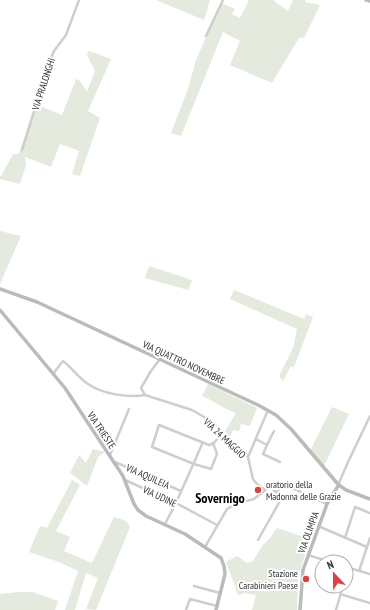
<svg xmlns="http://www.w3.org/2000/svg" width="370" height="610" font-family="'PT Sans Narrow',sans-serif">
  <rect width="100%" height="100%" fill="#fff"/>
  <path fill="#e4eade" d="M156 0H210L204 20Z
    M249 0H273L288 11 293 0H305V2L320 5 304 38H299L272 83 230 65 240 41 223 32 181 136 171 133 188 89 196 60 221 3 235 9 232 14 240 18Z
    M89 51 111 59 88 111 100 118 80 176 72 174 79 151 60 144 51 167 25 157 26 165 20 184 0 179V176H1L13 154H19L35 104 62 115 76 79 79 80 87 91 95 71 87 55Z
    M0 231 21 236 0 284Z
    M149 266 192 280 188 290 145 278Z
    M234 290 304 319 306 314 313 317 294 367 291 366 283 381 279 376 293 348 297 329 230 299Z
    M208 384 257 408 250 426 241 424 239 431 233 430 229 439 224 433 236 413 224 408 207 398 202 396Z
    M332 407 349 414 324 466 310 451Z
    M93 449 105 452 98 457 87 486 70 473 79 455 86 463Z
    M72 480 80 485 56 531 70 537 64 551 92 563 114 517C121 519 127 520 130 527L96 610 86 609 98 578 86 573 75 610H65L78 571 59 562 29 552 40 526 47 528Z
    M277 528 310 539 298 577 297 610H252L256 595 244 593 240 595H238L226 562 237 556 247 563 253 561 262 546 270 538Z
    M18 592H33L58 601 55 610H0V594Z"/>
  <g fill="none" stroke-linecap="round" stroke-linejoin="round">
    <path stroke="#cecece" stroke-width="2.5" d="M206 36 223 0
      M22 150 44 80 45 72 54 51 66 35 79 0
      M160 359 151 371 141 388 145 395 192 410 204 417 214 424 248 457 253 479 257 484 265 490
      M53 374 63 361C72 368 79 378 88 384 102 394 129 398 145 395
      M256 439 267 445 263 454 280 462
      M213 443 217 454 211 469 194 464 152 447 159 425 209 445 214 443 222 433
      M267 445 274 431
      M110 455 129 409
      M248 457 268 410
      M115 462 181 491
      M125 480 176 503 217 525
      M339 483 348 462 370 416
      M271 487 277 493H278L279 485
      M165 524 176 503 203 442
      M318 526 367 547
      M345 538 355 507 370 513
      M258 540 280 501 281 499 278 493
      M205 547 227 509 238 503 254 499 268 488 279 485 288 486 327 504
      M308 555 330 562
      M346 567 370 574
      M359 571 370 538
      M346 575 348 568
      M194 586 220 593
      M340 594 370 603
      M186 610 190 599 217 606
      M336 610 343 586"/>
    <path stroke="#bbb" stroke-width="3.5" d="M366 0 370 1
      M0 289 37 302 258 405 276 415 291 429 337 483
      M0 310 65 388 123 476 134 504 138 510 146 516 185 534 221 558 224 566 225 574 216 610
      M339 485 346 490 370 499
      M300 610 303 570 327 504 338 486"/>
  </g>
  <g fill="#db4147" stroke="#fff" stroke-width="1.5">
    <circle cx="258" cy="490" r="4"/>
    <circle cx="306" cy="579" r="4"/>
  </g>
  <g text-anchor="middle" stroke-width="4" stroke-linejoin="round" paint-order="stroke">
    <g font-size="10" fill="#313131" stroke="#fff">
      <text transform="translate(43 84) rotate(-72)" y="4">VIA PRALONGHI</text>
      <text transform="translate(184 362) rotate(25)" y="4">VIA QUATTRO NOVEMBRE</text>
      <text transform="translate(102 430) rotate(56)" y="4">VIA TRIESTE</text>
      <text transform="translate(225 438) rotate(43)" y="4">VIA 24 MAGGIO</text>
      <text transform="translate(148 476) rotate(24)" y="4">VIA AQUILEIA</text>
      <text transform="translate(160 496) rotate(25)" y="4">VIA UDINE</text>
      <text transform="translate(308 532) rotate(-70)" y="4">VIA OLIMPIA</text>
    </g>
    <g font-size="10" fill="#313131" stroke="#fff" text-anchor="start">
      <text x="266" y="488">oratorio della<tspan x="266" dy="12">Madonna delle Grazie</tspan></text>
      <text x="298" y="577" text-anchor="end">Stazione<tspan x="298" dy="12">Carabinieri Paese</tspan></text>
    </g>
    <g font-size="14" font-weight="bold" fill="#000" stroke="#fff">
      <text x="220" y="503">Sovernigo</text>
    </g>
  </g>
  <g transform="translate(334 574) rotate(338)"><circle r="19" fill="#ffffff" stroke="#adadad"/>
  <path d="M0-3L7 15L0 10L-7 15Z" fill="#db4147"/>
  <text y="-6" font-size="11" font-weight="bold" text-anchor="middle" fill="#313131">N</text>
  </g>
</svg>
